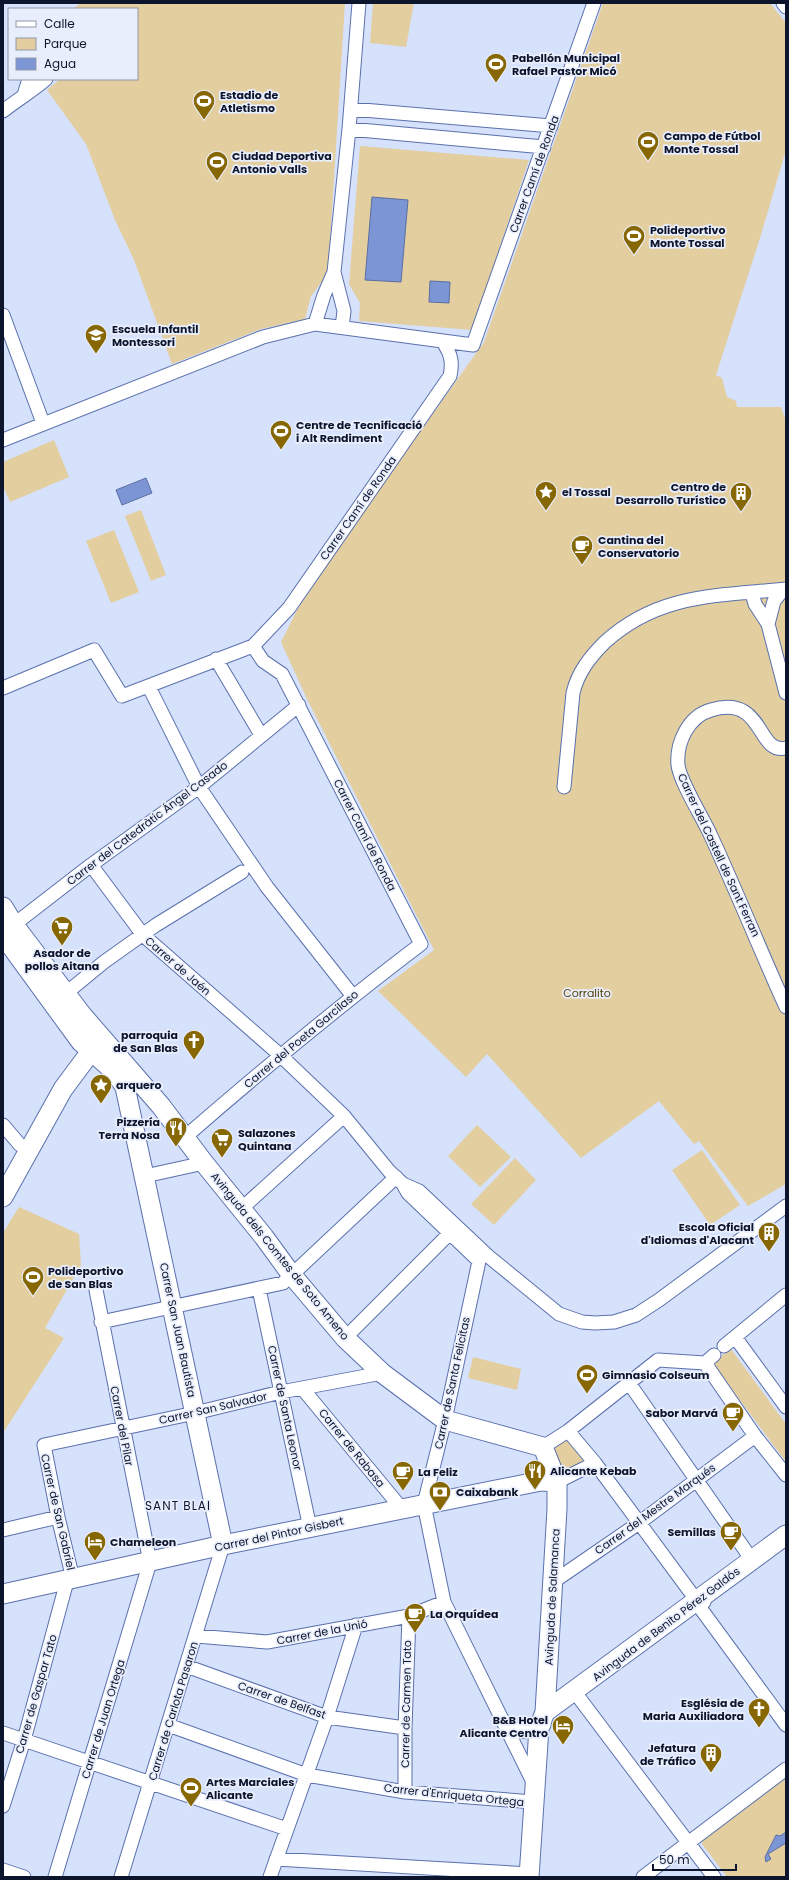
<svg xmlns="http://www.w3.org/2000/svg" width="789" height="1880" font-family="Poppins,sans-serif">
  <rect width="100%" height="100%" fill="#d6e1fc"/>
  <path fill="#e3ce9f" d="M81 3H345L328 274 311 296 305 319 261 329 172 364 134 260 115 220 86 144 47 90 60 79H137V9H73Z
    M373 3H414L406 47 370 43Z
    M603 3H770L786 23V150L761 235 716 375 722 378 727 397 736 401 737 407H781L786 421V1184L748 1206 699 1141 694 1144 659 1101 581 1158 487 1054 466 1077 378 991 434 950 307 699 281 642 297 610 359 517 484 342Z
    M360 146 529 160 472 330 359 321 360 303 349 284Z
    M54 440 69 477 10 502 3 486V462Z
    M141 510 166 575 151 581 125 516Z
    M114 530 139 592 111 603 86 541Z
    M477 1125 511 1157 480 1187 448 1156Z
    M702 1150 740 1205 710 1225 672 1170Z
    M515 1158 536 1180 494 1225 471 1204Z
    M19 1207 79 1234 81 1265 45 1328 64 1338 3 1433V1233Z
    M731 1349 786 1424V1462L712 1363Z
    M473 1357 521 1369 517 1390 468 1378Z
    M569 1436 589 1460 576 1467 561 1471 552 1448Z
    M786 1775V1877H727L702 1844 703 1837Z"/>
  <path fill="#7c95d5" stroke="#5b6fa2" d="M372 197 408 200 401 282 365 280Z
    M430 281 450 282 449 303 429 302Z
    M146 478 152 493 122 505 116 490Z
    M786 1832V1843L768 1854 771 1859 766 1862 765 1857 776 1835 780 1836Z"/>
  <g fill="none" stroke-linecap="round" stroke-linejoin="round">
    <g stroke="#5a71ac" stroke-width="15">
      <path id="street" d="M783 3 786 7
        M24 95 29 79
        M351 109 551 126
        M3 111C17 100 32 91 46 79
        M349 129 544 147
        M334 272 344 311 342 327
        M3 315 43 423
        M315 324 324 295 334 272 349 129 359 3
        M3 440 263 337 315 324 473 345 594 3
        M752 593 755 604 768 624 786 693
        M768 624 774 601 783 590
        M216 659 261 735
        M149 687 199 787 267 887 352 995
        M3 688 94 650 122 696 253 646 289 608 450 376C453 362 451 354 443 342
        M786 748C756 755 765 694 711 710 689 716 676 742 678 765 680 782 703 818 711 836 737 892 760 950 786 1007
        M564 787 573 693C578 672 590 657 605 642 659 593 718 596 786 589
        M91 865 143 935 280 1055 344 1116 389 1171 403 1184 419 1191 488 1256 559 1314 582 1322 595 1323 614 1322 636 1315 659 1300 786 1206
        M7 930 91 865 199 787 299 705
        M65 994 104 962 156 925 242 872
        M3 1125 20 1145
        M184 1138C261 1071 339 1006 421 944L282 674 263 661 253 646
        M145 1176 204 1163
        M404 1186 408 1193 479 1261 445 1420 424 1504 444 1602 534 1784
        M241 1209 344 1116
        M259 1289 310 1528
        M101 1322 283 1283 396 1177
        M735 1337 786 1407
        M345 1338 450 1233
        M724 1346 786 1295
        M705 1363 755 1436 786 1475
        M705 1363 714 1355
        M629 1383 752 1560
        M302 1388 402 1509
        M568 1431 595 1463 697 1601 704 1602
        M543 1447 568 1431 658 1360 705 1363
        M557 1482 595 1463
        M3 1530 58 1517
        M73 1579 58 1517 44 1445 195 1413 281 1392 382 1373
        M553 1582 639 1523 755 1436
        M701 1609 786 1725
        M196 1636 267 1642 409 1616 444 1602
        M186 1666 327 1717 405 1728
        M580 1699 714 1877
        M503 1720C518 1732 526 1737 544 1725
        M168 1725 307 1775 405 1792 534 1802
        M3 1733 287 1829
        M405 1792V1728L409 1616
        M3 1806 24 1740 67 1581
        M276 1859 529 1874
        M3 1870 24 1877
        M55 1877 150 1562 96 1290
        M121 1877 223 1545
        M270 1877 327 1717 356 1625
        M643 1877 786 1769"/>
    </g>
    <g stroke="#5a71ac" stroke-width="21">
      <path id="secondary" d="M3 907 14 925 82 1015 161 1106 204 1163 264 1237 291 1274 345 1338 382 1373 445 1420 543 1447 557 1482V1509L545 1712 539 1728 529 1877
        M3 935 81 1042 116 1073 125 1087 223 1545
        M3 1197 63 1089 92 1050V1037
        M3 1594 223 1545 541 1481 557 1482
        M545 1712 786 1535"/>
    </g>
    <use href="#street" stroke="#fff" stroke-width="13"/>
    <use href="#secondary" stroke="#fff" stroke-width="19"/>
  </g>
  <defs>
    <g id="stadium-pin" transform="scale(1.15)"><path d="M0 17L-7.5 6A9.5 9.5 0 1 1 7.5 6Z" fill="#876702" stroke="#e9eefc"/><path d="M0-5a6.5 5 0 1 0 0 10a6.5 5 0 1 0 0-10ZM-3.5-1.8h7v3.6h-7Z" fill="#fff"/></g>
    <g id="school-pin" transform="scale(1.15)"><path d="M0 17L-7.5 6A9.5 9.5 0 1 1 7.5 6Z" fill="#876702" stroke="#e9eefc"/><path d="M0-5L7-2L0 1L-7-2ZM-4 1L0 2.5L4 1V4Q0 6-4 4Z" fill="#fff"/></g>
    <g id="sight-pin" transform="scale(1.15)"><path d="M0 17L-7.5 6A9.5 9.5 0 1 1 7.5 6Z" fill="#876702" stroke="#e9eefc"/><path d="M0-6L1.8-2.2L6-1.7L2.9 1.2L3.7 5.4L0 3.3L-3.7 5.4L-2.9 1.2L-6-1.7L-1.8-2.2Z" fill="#fff"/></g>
    <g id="building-pin" transform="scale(1.15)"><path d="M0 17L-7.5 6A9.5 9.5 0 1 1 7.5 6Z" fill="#876702" stroke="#e9eefc"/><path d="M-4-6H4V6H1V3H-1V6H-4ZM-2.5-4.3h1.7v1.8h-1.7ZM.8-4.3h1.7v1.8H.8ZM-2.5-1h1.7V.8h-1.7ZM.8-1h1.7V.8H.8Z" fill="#fff"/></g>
    <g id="cafe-pin" transform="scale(1.15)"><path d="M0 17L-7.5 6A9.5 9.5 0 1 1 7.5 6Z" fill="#876702" stroke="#e9eefc"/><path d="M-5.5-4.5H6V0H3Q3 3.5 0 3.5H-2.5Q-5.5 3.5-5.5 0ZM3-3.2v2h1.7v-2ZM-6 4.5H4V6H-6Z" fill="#fff"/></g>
    <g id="supermarket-pin" transform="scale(1.15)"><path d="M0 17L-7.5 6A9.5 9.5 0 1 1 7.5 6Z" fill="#876702" stroke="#e9eefc"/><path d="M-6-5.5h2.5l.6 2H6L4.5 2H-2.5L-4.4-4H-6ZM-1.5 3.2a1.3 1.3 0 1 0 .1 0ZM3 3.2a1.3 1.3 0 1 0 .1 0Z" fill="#fff"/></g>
    <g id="church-pin" transform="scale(1.15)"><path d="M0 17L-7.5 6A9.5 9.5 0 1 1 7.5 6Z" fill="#876702" stroke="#e9eefc"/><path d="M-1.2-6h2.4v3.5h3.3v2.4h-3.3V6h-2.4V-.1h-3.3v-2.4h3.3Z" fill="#fff"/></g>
    <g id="restaurant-pin" transform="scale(1.15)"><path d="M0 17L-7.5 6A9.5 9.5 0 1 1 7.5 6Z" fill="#876702" stroke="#e9eefc"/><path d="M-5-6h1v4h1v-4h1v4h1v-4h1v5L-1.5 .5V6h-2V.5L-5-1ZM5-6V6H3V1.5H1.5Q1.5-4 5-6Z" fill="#fff"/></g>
    <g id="bank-pin" transform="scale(1.15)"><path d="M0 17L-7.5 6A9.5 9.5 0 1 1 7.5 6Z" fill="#876702" stroke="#e9eefc"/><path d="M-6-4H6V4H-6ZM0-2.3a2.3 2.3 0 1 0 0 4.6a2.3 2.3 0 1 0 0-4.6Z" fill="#fff"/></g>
    <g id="hotel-pin" transform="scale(1.15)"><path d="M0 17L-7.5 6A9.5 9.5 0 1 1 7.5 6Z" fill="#876702" stroke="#e9eefc"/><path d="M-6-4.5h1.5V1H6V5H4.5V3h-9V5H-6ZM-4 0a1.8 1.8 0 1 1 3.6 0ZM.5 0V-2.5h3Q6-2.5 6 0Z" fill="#fff"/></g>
  </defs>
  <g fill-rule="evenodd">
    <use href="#stadium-pin" x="496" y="64"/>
    <use href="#stadium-pin" x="204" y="101"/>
    <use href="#stadium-pin" x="648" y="142"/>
    <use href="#stadium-pin" x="217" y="162"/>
    <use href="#stadium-pin" x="634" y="236"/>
    <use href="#school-pin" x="96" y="335"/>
    <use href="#stadium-pin" x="281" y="431"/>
    <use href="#sight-pin" x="546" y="492"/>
    <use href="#building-pin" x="741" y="493"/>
    <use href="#cafe-pin" x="582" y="546"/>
    <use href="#supermarket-pin" x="62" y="927"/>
    <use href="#church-pin" x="194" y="1041"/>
    <use href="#sight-pin" x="101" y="1085"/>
    <use href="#restaurant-pin" x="176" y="1128"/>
    <use href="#supermarket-pin" x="222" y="1139"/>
    <use href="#building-pin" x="769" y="1233"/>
    <use href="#stadium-pin" x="33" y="1277"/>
    <use href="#stadium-pin" x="587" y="1375"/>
    <use href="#cafe-pin" x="733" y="1413"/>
    <use href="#restaurant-pin" x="535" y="1471"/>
    <use href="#cafe-pin" x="403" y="1472"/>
    <use href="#bank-pin" x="440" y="1492"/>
    <use href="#cafe-pin" x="731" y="1532"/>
    <use href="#hotel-pin" x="95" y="1542"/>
    <use href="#cafe-pin" x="415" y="1614"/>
    <use href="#church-pin" x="759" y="1709"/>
    <use href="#hotel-pin" x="563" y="1726"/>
    <use href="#building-pin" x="711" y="1754"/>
    <use href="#stadium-pin" x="191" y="1788"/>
  </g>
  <g text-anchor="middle" stroke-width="3.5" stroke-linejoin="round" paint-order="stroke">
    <g font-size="11" font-weight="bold" fill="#0d152c" stroke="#e9eefc" text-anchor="start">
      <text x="512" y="62">Pabellón Municipal<tspan x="512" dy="13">Rafael Pastor Micó</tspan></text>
      <text x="220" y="99">Estadio de<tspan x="220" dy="13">Atletismo</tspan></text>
      <text x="664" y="140">Campo de Fútbol<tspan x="664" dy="13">Monte Tossal</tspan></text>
      <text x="232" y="160">Ciudad Deportiva<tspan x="232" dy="13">Antonio Valls</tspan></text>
      <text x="650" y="234">Polideportivo<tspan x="650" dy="13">Monte Tossal</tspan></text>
      <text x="112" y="333">Escuela Infantil<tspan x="112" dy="13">Montessori</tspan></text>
      <text x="296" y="429">Centre de Tecnificació<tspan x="296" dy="13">i Alt Rendiment</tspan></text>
      <text x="726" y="491" text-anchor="end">Centro de<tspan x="726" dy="13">Desarrollo Turístico</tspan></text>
      <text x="562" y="496">el Tossal</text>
      <text x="598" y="544">Cantina del<tspan x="598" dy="13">Conservatorio</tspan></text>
      <text x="62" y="957" text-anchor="middle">Asador de<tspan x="62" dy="13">pollos Aitana</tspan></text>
      <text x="178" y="1039" text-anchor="end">parroquia<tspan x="178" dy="13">de San Blas</tspan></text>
      <text x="116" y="1089">arquero</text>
      <text x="160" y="1126" text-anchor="end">Pizzería<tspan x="160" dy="13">Terra Nosa</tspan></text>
      <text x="238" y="1137">Salazones<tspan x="238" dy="13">Quintana</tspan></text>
      <text x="754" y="1231" text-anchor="end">Escola Oficial<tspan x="754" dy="13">d'Idiomas d'Alacant</tspan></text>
      <text x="48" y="1275">Polideportivo<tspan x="48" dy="13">de San Blas</tspan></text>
      <text x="602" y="1379">Gimnasio Colseum</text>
      <text x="718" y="1417" text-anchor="end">Sabor Marvá</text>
      <text x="550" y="1475">Alicante Kebab</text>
      <text x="418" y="1476">La Feliz</text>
      <text x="456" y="1496">Caixabank</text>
      <text x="716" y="1536" text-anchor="end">Semillas</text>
      <text x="110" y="1546">Chameleon</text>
      <text x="430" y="1618">La Orquídea</text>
      <text x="744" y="1707" text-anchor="end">Església de<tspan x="744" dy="13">Maria Auxiliadora</tspan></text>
      <text x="548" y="1724" text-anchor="end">B&amp;B Hotel<tspan x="548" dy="13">Alicante Centro</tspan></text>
      <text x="696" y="1752" text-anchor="end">Jefatura<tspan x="696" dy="13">de Tráfico</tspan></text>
      <text x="206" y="1786">Artes Marciales<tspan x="206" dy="13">Alicante</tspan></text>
    </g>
    <g font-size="11" fill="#0d152c" stroke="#e9eefc">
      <text transform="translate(534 174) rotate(-70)" y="4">Carrer Camí de Ronda</text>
      <text transform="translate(358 508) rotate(-55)" y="4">Carrer Camí de Ronda</text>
      <text transform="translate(147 823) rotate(-37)" y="4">Carrer del Catedràtic Ángel Casado</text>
      <text transform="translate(365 835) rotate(63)" y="4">Carrer Camí de Ronda</text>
      <text transform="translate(719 855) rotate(65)" y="4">Carrer del Castell de Sant Ferran</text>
      <text transform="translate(178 966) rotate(41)" y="4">Carrer de Jaén</text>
      <text transform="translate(301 1039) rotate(-40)" y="4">Carrer del Poeta Garcilaso</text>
      <text transform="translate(280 1256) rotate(51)" y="4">Avinguda dels Comtes de Soto Ameno</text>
      <text transform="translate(178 1330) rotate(78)" y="4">Carrer San Juan Bautista</text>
      <text transform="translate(452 1383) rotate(-78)" y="4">Carrer de Santa Felicitas</text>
      <text transform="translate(213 1408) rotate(-13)" y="4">Carrer San Salvador</text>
      <text transform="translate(285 1408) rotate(78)" y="4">Carrer de Santa Leonor</text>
      <text transform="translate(122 1426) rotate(79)" y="4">Carrer del Pilar</text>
      <text transform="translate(352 1448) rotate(51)" y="4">Carrer de Rabasa</text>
      <text transform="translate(655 1509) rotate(-36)" y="4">Carrer del Mestre Marqués</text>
      <text transform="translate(58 1512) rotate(77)" y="4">Carrer de San Gabriel</text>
      <text transform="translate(279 1534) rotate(-12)" y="4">Carrer del Pintor Gisbert</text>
      <text transform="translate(552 1597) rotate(-87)" y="4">Avinguda de Salamanca</text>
      <text transform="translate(666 1624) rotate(-37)" y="4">Avinguda de Benito Pérez Galdós</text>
      <text transform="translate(322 1632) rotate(-11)" y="4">Carrer de la Unió</text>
      <text transform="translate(36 1694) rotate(-74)" y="4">Carrer de Gaspar Tato</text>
      <text transform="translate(282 1700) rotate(19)" y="4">Carrer de Belfast</text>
      <text transform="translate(406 1704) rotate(-89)" y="4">Carrer de Carmen Tato</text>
      <text transform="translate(173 1711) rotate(-73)" y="4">Carrer de Carlota Pasaron</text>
      <text transform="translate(103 1719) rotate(-73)" y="4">Carrer de Juan Ortega</text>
      <text transform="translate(454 1795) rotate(6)" y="4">Carrer d'Enriqueta Ortega</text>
    </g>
    <g font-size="11" fill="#503c00" stroke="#e9eefc">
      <text x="587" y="997">Corralito</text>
    </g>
    <g font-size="12" letter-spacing="1" fill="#0d152c" stroke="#e9eefc">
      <text x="178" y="1510">SANT BLAI</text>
    </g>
  </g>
  <rect width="789" height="1880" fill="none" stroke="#0d152c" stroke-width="8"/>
  <rect x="8" y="8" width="130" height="72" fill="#e9eefc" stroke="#9197a9"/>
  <rect x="16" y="21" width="20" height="6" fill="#ffffff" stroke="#9197a9"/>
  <text x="44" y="28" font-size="12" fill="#0d152c">Calle</text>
  <rect x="16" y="38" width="20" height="12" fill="#e3ce9f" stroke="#9197a9"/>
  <text x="44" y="48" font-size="12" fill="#0d152c">Parque</text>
  <rect x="16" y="58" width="20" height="12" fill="#7c95d5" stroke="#9197a9"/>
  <text x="44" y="68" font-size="12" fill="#0d152c">Agua</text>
  <path d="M653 1864v6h83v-6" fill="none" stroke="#0d152c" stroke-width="2"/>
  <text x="659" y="1864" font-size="12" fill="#0d152c" stroke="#e9eefc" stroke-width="3" paint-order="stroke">50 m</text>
</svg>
